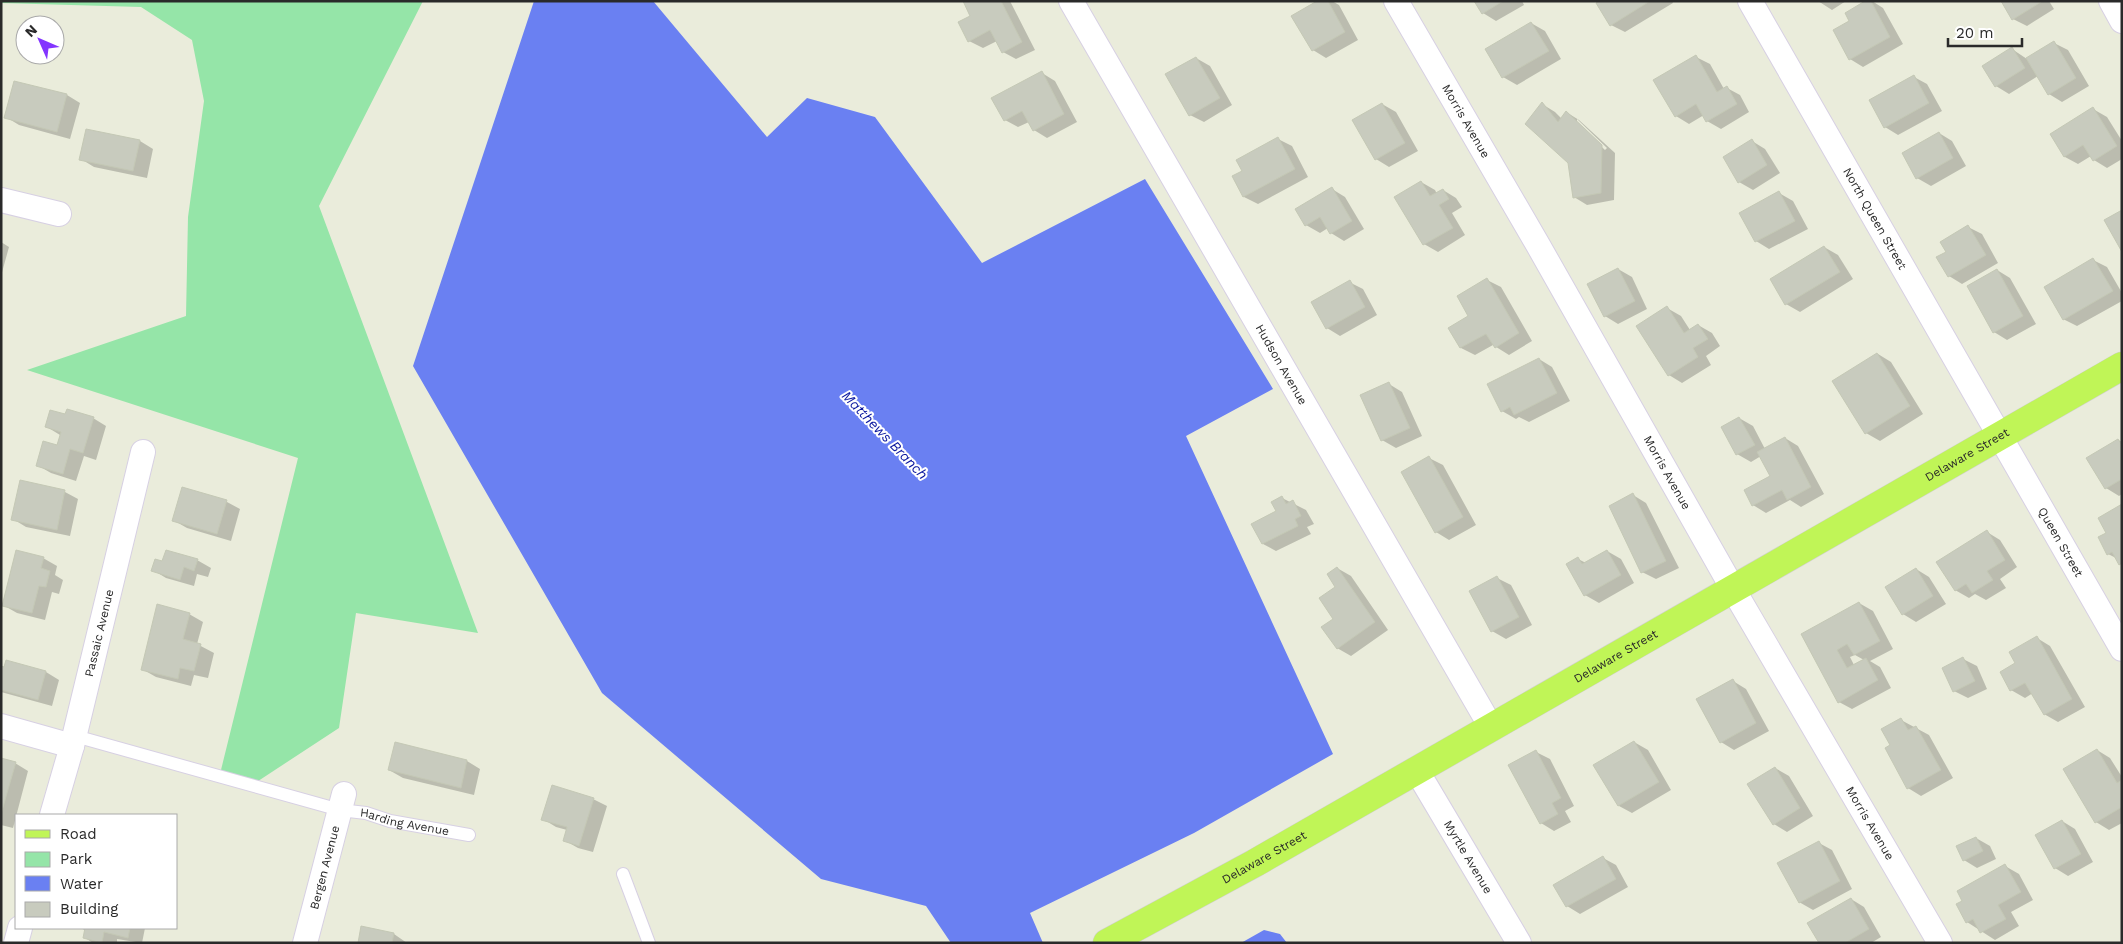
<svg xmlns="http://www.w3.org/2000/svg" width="2123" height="944" font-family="'Work Sans',sans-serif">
  <rect width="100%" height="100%" fill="#eaecdb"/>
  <path fill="#95e5a8" d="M1 1H423L319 206 478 633 356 613 339 728 252 785 220 774 298 458 27 370 186 316 188 217 204 101 192 40 141 7 1 3Z"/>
  <path fill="#6a80f2" d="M534 1H653L767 137 807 98 875 117 982 263 1145 179 1273 389 1186 436 1333 754 1194 833 1030 913 1043 943H951L926 906 821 879 602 693 413 366Z
    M1264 930 1280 934 1287 943H1241Z"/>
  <path fill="#0003" fill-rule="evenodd" d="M964 1H1010L1035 50 1016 59 1003 52 997 41 983 48 969 41 972 16Z
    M1319 1H1332L1339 5 1358 40 1326 58 1313 50Z
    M1476 1H1522L1524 5 1496 21 1483 13Z
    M1601 1H1672L1673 3 1625 32 1611 25Z
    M1818 1H1846L1832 10Z
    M1868 1H1872L1883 8 1903 44 1863 67 1850 59 1851 22Z
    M2002 1H2049L2054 9 2027 26 2013 19Z
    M1531 23 1545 31 1561 59 1517 85 1503 77 1487 50Z
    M2054 43 2068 50 2089 86 2062 102 2049 94 2038 76 2009 94 1996 86 2012 49 2027 59Z
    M1696 57 1710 64 1724 89 1727 88 1740 95 1749 112 1721 129 1707 121 1704 115 1689 124 1676 116Z
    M1196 58 1210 66 1232 105 1204 122 1190 115Z
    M1042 73 1055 81 1077 122 1047 138 1034 130 1029 122 1018 127 1005 120Z
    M1914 77 1927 84 1942 111 1898 135 1885 127Z
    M67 95 80 103 70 139 19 125 6 117Z
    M1382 104 1396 112 1418 151 1389 167 1376 159Z
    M1542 104 1555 112 1562 119 1566 112 1579 120 1615 153 1614 200 1587 205 1574 197 1569 162ZM1577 119 1607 148 1605 150 1577 123Z
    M2093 109 2107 117 2122 141V159L2107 168 2094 160 2091 156 2078 164 2065 157 2051 135Z
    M1939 133 1952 141 1966 166 1931 186 1917 178Z
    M1278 139 1292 146 1308 177 1258 204 1244 197 1233 177 1243 171Z
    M140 141 153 149 147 178 94 167 81 159Z
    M1752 141 1765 149 1780 173 1753 190 1739 182Z
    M1421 182 1435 190 1437 194 1443 190 1456 198 1462 207 1452 213 1465 235 1438 252 1424 244 1396 198Z
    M1332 189 1345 197 1364 229 1344 241 1331 233 1328 228 1320 233 1306 225Z
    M1779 193 1793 201 1808 229 1769 249 1756 241Z
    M1968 227 1982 234 1998 263 1962 284 1949 276Z
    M1 242 9 247 1 276Z
    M1824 247 1838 255 1853 279 1800 312 1786 304 1771 280Z
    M2093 260 2107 267 2122 293V301L2077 326 2063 319Z
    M1618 269 1632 277 1647 309 1618 324 1605 316Z
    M1997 270 2010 278 2036 324 2007 340 1994 332Z
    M1487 280 1501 287 1532 341 1509 355 1493 345 1475 355 1461 348 1450 329 1470 317Z
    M1349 282 1363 289 1377 315 1340 336 1327 328Z
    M1667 308 1681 316 1690 330 1698 325 1712 333 1720 346 1706 356 1711 365 1682 383 1669 375Z
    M1878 354 1891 362 1923 414 1880 441 1866 433Z
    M1539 359 1552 367 1570 401 1529 422 1519 417 1516 419 1502 411Z
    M1389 384 1402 392 1422 436 1396 448 1382 440Z
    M66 416 93 418 106 426 96 460 84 456 76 481 51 473 37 465 58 447 60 435 47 427Z
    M1739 418 1753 426 1765 449 1785 438 1798 446 1824 494 1801 507 1790 500 1766 513 1753 505 1772 476 1761 456 1751 462 1737 454Z
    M2118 440 2122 442V494L2119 496 2106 488Z
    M1429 458 1443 465 1476 525 1449 540 1436 532Z
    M21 482 65 492 78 499 70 536 26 527 13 519Z
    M183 488 227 502 240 509 231 541 187 528 173 520Z
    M1633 495 1646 503 1679 568 1656 579 1642 572Z
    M1282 498 1306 510 1314 524 1307 527 1311 534 1276 551 1263 544 1253 524 1277 512Z
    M2122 506V565L2118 559 2108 554 2107 533Z
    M1987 532 2000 540 2017 567 2000 579 2006 588 1986 600 1975 594 1969 598 1955 590Z
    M1607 551 1621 559 1634 583 1599 603 1585 595 1578 559 1586 563Z
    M43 558 57 566 55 575 63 580 59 594 52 592 45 620 17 613 3 605Z
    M197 560 211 568 208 577 197 574 194 586 166 578 153 570 163 563Z
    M1337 568 1351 576 1388 630 1351 656 1337 648 1335 619Z
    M1916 569 1929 577 1946 604 1916 622 1903 614Z
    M1497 578 1511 585 1532 625 1506 639 1492 631Z
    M1859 603 1873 611 1893 649 1870 661 1880 667 1891 688 1852 709 1839 702 1802 635ZM1855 655 1864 660 1854 665 1850 657Z
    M189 614 203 622 197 644 214 653 208 678 194 675 191 686 156 677 142 669Z
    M2037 638 2050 646 2085 707 2058 722 2044 714 2033 693 2025 698 2011 690 2017 663Z
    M1963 659 1977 666 1987 689 1968 698 1954 691Z
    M1 668 46 672 59 680 52 706 1 692Z
    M1733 681 1746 689 1769 731 1734 750 1721 742Z
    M1901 720 1929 735 1953 778 1921 796 1908 788 1891 746Z
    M1634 742 1648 750 1671 790 1632 813 1619 806Z
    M396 744 467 761 480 769 474 795 403 778 389 770Z
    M2097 750 2110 758 2122 777V823L2109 830 2096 822Z
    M1536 752 1550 759 1574 806 1565 811 1571 822 1554 831 1541 823Z
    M1 759 15 763 28 771 13 828 1 825Z
    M1775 768 1789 776 1813 816 1787 832 1774 824Z
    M593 799 607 806 593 852 578 848 564 840 567 830 556 827 543 819Z
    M2062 821 2075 829 2093 862 2068 876 2055 868Z
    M1976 838 1990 846 1996 859 1977 868 1964 860Z
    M1819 843 1832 850 1852 889 1813 910 1799 902Z
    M1603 858 1616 865 1628 887 1580 914 1567 906Z
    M2005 866 2019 874 2033 900 2011 912 2019 926 1995 940 1967 922 1964 901Z
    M1851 899 1864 907 1881 937 1871 943H1820Z
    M81 928H145L142 943 117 939V943H93L84 937 86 931Z
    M394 934 407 943H359Z"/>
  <path fill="#c8cbbe" stroke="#c4c8b5" d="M963 1H1001L1022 42 1002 53 990 30 968 42 958 22 970 16Z
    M1317 1H1328L1345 32 1312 51 1291 16Z
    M1474 1H1503L1482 14Z
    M1599 1H1650L1610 26 1596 3Z
    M1865 1H1871L1890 37 1849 60 1833 30 1849 21 1845 13Z
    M2001 1H2041V2L2012 20Z
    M1531 22 1549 51 1502 78 1485 49Z
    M2054 41 2076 78 2048 95 2026 58Z
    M2012 47 2025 68 1995 87 1982 66Z
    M1696 55 1717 92 1727 86 1737 104 1706 122 1696 104 1675 117 1653 80Z
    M1196 57 1220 98 1189 116 1165 74Z
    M1042 71 1064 114 1033 131 1022 111 1004 121 991 98Z
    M1914 75 1929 103 1884 128 1869 100Z
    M14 81 67 94 57 132 4 118Z
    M1542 102 1558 122 1566 111 1602 145 1601 193 1573 198 1568 163 1525 124Z
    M1382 103 1405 143 1375 160 1352 120Z
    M2093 107 2117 146 2093 161 2083 145 2064 157 2050 134Z
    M86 129 140 140 133 171 79 160Z
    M1939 132 1953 158 1916 179 1902 153Z
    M1278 137 1295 169 1243 197 1232 176 1242 171 1236 160Z
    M1752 139 1767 165 1738 183 1723 157Z
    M1421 181 1430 196 1443 189 1449 199 1439 205 1453 228 1423 245 1394 197Z
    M1332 187 1352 221 1330 234 1320 217 1305 226 1295 209Z
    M1779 191 1795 221 1755 242 1739 213Z
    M2122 210V252L2104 220Z
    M1968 225 1986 255 1948 277 1936 257 1946 252 1940 242Z
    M1824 246 1840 272 1785 305 1770 279Z
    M2093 258 2113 291 2063 320 2044 287Z
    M1618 268 1635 301 1604 317 1587 284Z
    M1997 269 2023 316 1993 333 1967 286Z
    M1487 278 1519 333 1495 348 1486 334 1460 348 1448 328 1468 316 1457 296Z
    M1350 280 1365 307 1326 329 1311 302Z
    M1667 306 1684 333 1698 324 1708 339 1693 348 1698 357 1668 376 1636 326Z
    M1877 353 1910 406 1865 434 1832 381Z
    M1539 358 1557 393 1514 415 1510 407 1501 412 1487 384Z
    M1389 382 1410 428 1381 441 1360 395Z
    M67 409 94 417 83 453 70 449 63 474 36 466 43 441 57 445 61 432 45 427 50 410 65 414Z
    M1739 417 1755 445 1736 455 1721 427Z
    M1785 437 1811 487 1787 500 1782 490 1752 506 1744 490 1770 476 1757 452Z
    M2118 439 2122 445V479L2105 489 2086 458Z
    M1429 456 1463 517 1435 533 1401 472Z
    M20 480 65 490 57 530 11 520Z
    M182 487 227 500 217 534 172 521Z
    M1633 493 1666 561 1641 573 1609 506Z
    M1282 496 1286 504 1293 500 1301 516 1295 519 1298 526 1262 544 1251 524 1276 511 1271 502Z
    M2122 504V563L2119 565 2112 552 2107 555 2098 537 2106 533 2098 518Z
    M1987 530 2005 560 1987 571 1993 580 1972 593 1966 584 1955 591 1936 562Z
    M16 550 44 557 41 568 50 571 46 587 39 586 32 613 2 606Z
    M166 550 198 559 194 571 184 567 180 580 151 571 155 559 162 561Z
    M1607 550 1621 575 1584 596 1566 564 1578 557 1582 564Z
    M1337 567 1375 622 1337 649 1321 627 1333 619 1319 598 1335 587 1327 574Z
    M1916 568 1933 596 1902 615 1885 587Z
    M1497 576 1519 617 1491 632 1469 591Z
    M1859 602 1880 641 1854 655 1847 644 1837 650 1847 668 1866 658 1878 680 1838 703 1801 634Z
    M157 604 190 613 183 639 201 644 194 671 180 668 178 679 141 670Z
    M2037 636 2072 699 2044 715 2025 683 2010 691 2000 672 2015 663 2009 652Z
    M1963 657 1975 681 1953 692 1942 668Z
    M6 660 46 671 38 700 1 690V666L4 667Z
    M1733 679 1756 723 1720 743 1696 699Z
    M1901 718 1908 730 1916 726 1941 770 1907 789 1885 748 1890 745 1881 729Z
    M1634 741 1659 782 1618 806 1593 765Z
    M395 742 467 760 461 788 388 770Z
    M2097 749 2117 783 2122 780V807L2095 823 2063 769Z
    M1536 750 1561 798 1552 803 1558 814 1540 824 1508 765Z
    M1 758 16 762 1 814Z
    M1775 767 1800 808 1773 825 1747 784Z
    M552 785 594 798 579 846 563 841 567 827 541 820Z
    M2062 820 2081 854 2054 869 2035 835Z
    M1976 837 1983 851 1963 861 1956 846Z
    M1819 841 1840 881 1799 903 1777 863Z
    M1603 856 1616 879 1566 907 1553 885Z
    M2005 864 2021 892 1998 905 2006 919 1980 933 1973 919 1966 923 1956 904 1962 901 1957 891Z
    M1851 898 1869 929 1845 943H1819L1807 923Z
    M361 926 394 933 392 943H358Z
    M85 928H130L128 938 104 932 102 943 83 938Z"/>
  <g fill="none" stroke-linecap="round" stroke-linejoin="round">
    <g stroke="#d7d0e3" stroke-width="14">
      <g id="lane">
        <path id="s1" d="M75 736 340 810 366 813 390 821 469 835"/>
        <path d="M623 874 649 943"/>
      </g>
    </g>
    <g stroke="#d7d0e3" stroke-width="26">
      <g id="street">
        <path id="s2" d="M1071 1 1491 727"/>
        <path id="s3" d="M1396 1 1538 245 1733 589 1940 943"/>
        <path id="s4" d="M1750 1 2122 649"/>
        <path d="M2111 1 2122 21"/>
        <path d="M1 200 59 214"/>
        <path d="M1 726 72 746"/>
        <path id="s5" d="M1417 771 1519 943"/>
        <path id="s6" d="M52 815 72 746 143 452"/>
        <path d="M16 943 20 928"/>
        <path id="s7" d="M305 943 344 794"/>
      </g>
    </g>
    <g stroke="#d0d0d0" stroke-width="29">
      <g id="primary">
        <path id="s8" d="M1107 943 1255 863 2122 366"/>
      </g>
    </g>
    <use href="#lane" stroke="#fff" stroke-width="12"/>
    <use href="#street" stroke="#fff" stroke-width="24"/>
    <use href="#primary" stroke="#c0f557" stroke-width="28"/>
  </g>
  <g text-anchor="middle" stroke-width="4" stroke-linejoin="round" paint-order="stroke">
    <g font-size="12" fill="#2a2a2a" stroke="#fff">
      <text dy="4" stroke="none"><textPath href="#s3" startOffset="139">Morris Avenue</textPath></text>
      <text dy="4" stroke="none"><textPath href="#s4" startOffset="251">North Queen Street</textPath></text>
      <text dy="4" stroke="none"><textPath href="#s2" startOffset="420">Hudson Avenue</textPath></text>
      <text dy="4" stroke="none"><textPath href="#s8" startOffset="989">Delaware Street</textPath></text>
      <text dy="4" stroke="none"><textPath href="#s3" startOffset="544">Morris Avenue</textPath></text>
      <text dy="4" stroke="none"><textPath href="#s4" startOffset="624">Queen Street</textPath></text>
      <text dy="4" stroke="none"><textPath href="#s6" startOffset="188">Passaic Avenue</textPath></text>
      <text dy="4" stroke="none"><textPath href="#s8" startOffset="584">Delaware Street</textPath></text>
      <text dy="4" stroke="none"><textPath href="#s1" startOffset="341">Harding Avenue</textPath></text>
      <text dy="4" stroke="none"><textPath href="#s3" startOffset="949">Morris Avenue</textPath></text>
      <text dy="4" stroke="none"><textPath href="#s5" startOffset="100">Myrtle Avenue</textPath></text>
      <text dy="4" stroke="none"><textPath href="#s8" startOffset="179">Delaware Street</textPath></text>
      <text dy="4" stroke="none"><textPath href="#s7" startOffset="78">Bergen Avenue</textPath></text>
    </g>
    <g font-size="14" font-style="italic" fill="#09169e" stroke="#fff">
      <text transform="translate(885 435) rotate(46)" y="5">Matthews Branch</text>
    </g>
  </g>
  <rect width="2123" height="944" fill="none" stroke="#2a2a2a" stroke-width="5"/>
  <rect x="15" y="814" width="162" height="115" fill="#ffffff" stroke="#aaaaaa"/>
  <rect x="25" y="830" width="25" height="8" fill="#c0f557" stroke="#aaaaaa"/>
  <text x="60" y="839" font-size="15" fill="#2a2a2a">Road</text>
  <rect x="25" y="852" width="25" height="15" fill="#95e5a8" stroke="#aaaaaa"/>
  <text x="60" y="864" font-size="15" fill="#2a2a2a">Park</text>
  <rect x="25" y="876" width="25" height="15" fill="#6a80f2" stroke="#aaaaaa"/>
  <text x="60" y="889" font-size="15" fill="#2a2a2a">Water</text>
  <rect x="25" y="902" width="25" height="15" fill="#c8cbbe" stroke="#aaaaaa"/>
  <text x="60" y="914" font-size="15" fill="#2a2a2a">Building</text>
  <g transform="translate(40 40) rotate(315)"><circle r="24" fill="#ffffff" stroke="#aaaaaa"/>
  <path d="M0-4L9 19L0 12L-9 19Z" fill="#8335ff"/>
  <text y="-8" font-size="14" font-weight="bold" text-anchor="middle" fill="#2a2a2a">N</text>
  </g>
  <path d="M1948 38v8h74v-8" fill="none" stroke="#2a2a2a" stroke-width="2.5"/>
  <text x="1956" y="38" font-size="15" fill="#2a2a2a" stroke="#ffffff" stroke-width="4" paint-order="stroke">20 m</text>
</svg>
